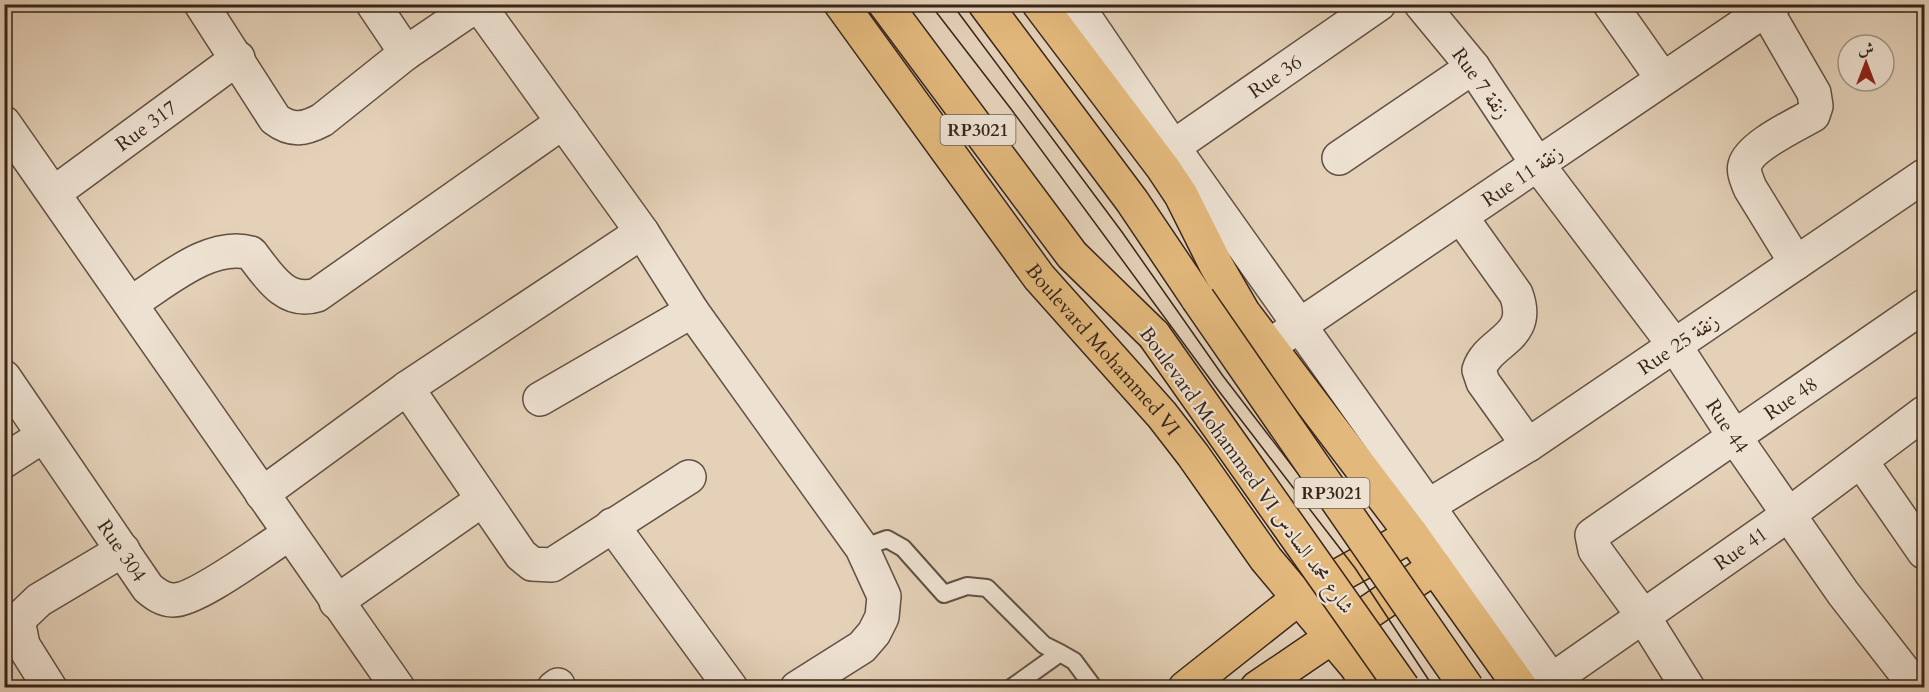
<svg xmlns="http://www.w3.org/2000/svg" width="1929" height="692" font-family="Cardo,Amiri,serif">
  <rect width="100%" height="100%" fill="#e4d1b8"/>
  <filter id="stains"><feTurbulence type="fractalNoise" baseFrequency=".00333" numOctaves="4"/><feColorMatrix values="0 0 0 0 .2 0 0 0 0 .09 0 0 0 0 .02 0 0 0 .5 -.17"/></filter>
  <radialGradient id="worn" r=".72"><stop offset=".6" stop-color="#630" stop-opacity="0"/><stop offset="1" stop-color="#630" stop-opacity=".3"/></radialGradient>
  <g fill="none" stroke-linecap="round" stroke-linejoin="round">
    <g stroke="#625042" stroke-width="20">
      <path id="service" d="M862 548 887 539 903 548 944 594 967 586 987 588 1044 645 1060 653
        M1011 688 1060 653 1074 661 1094 688"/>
    </g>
    <g stroke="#625042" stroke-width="36">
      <g id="minor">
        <path d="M201 4 275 119C292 132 305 129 322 120L406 53 478 4 642 232 692 311 862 548 884 596 882 617 874 633 862 647 797 688"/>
        <path d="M373 4 406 53"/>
        <path d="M1076 4 1173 147 1557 688"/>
        <path id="s1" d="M1421 4 1473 67 1538 165 1675 346 1734 436 1843 593 1917 688"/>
        <path d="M1610 4 1662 78"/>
        <path d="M1766 10 1814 93 1816 106 1813 115C1796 125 1750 146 1745 165 1743 172 1747 180 1750 188L1796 263"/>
        <path d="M4 123 398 688"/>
        <path id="s2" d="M1173 147 1379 4"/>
        <path d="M1339 158 1473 67"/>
        <path id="s3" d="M54 193 238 58"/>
        <path d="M1461 217 1516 294C1533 339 1488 340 1479 370L1483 382 1528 445"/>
        <path d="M131 303C164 283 210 241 251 253 268 275 285 305 317 295L563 122"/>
        <path d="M1281 338 1774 4"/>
        <path id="s4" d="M4 377 148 588C155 594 163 600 173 600 196 601 266 548 289 534"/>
        <path d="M407 388 521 555 532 564 552 565 689 477"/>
        <path d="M540 399 692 311"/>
        <path d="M4 461 43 436"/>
        <path d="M1861 461 1924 552"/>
        <path d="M262 494 407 388 642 232"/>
        <path d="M1428 506 1528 445 1924 176"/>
        <path d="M612 525 731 688"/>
        <path d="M336 602 482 500"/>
        <path id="s5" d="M1552 680 1788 515 1924 413"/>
        <path d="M50 688 23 645 18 620 39 600 123 550"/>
        <path d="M554 688 558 685"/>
        <path id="s6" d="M1688 688 1643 616 1595 550 1592 535 1924 306"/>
      </g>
    </g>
    <g stroke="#37251a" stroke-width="36">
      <g id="primary">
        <path id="s7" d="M841 4 1039 277 1162 415 1193 455 1266 559 1356 666 1371 688"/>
        <path d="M1039 4 1163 168 1181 195 1216 265 1243 312 1412 535 1521 688"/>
        <path d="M1185 688 1300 597 1412 535"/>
        <path d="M1257 688 1435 567"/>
      </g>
    </g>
    <g stroke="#37251a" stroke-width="36">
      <path id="trunk" d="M885 4 1072 255 1154 335
        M985 4 1132 201 1198 299"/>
    </g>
    <use href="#service" stroke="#ede1d1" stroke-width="16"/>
    <use href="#minor" stroke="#ede1d1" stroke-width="33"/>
    <use href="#primary" stroke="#e2b87c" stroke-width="33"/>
    <use href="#trunk" stroke="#e2b87c" stroke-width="33"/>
    <path stroke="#37251a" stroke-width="1.5" d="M930 4 1011 109 1218 390 1355 568 1434 688
      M952 4 1122 232 1223 376 1366 562 1453 688"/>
    <g stroke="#37251a" stroke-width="36" stroke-linecap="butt">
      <path id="trunk-bridge" d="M1198 299 1467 688
        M1154 335 1403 688"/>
    </g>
    <use href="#trunk-bridge" stroke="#e2b87c" stroke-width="33"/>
  </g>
  <g text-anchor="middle" stroke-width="4.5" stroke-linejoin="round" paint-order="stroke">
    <g fill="#ede1d1" stroke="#6e5d51" stroke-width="1.5">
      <rect x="940.5" y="115" width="75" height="30" rx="4.5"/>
      <rect x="1294.5" y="478" width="75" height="30" rx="4.5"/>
    </g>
    <g font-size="18" font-weight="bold" fill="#37251a">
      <text x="978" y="136">RP3021</text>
      <text x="1332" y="499">RP3021</text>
    </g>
    <g font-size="20" fill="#37251a" stroke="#ede1d1">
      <text dy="7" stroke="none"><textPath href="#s2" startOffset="124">Rue 36</textPath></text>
      <text transform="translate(1481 83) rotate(54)" y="7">Rue 7 زنقة</text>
      <text dy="7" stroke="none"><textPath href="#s3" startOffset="114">Rue 317</textPath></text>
      <text transform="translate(1522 176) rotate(-34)" y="7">Rue 11 زنقة</text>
      <text transform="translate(1678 344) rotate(-34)" y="7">Rue 25 زنقة</text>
      <text dy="7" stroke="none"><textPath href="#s7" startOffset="434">Boulevard Mohammed VI</textPath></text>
      <text dy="7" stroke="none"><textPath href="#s6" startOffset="423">Rue 48</textPath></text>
      <text dy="7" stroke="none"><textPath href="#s1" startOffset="522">Rue 44</textPath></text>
      <text transform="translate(1247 470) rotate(54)" y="7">Boulevard Mohammed VI شارع محمد السادس</text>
      <text dy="7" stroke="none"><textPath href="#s5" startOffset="230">Rue 41</textPath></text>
      <text dy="7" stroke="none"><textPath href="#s4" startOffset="210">Rue 304</textPath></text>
    </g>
  </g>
  <rect width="1929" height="692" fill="none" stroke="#e4d1b8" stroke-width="24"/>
  <rect x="6" y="6" width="1917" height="680" fill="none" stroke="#37251a" stroke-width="3"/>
  <rect x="12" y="12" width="1905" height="668" fill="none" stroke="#37251a" stroke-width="1.5"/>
  <g transform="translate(1866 63)"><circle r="28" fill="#ede1d1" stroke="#a49688" stroke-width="1.5"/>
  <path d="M0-4.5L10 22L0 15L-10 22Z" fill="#8f2418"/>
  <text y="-9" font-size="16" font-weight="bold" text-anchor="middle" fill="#37251a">ش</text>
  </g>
  <rect width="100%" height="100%" filter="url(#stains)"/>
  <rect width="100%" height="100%" fill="url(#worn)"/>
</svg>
